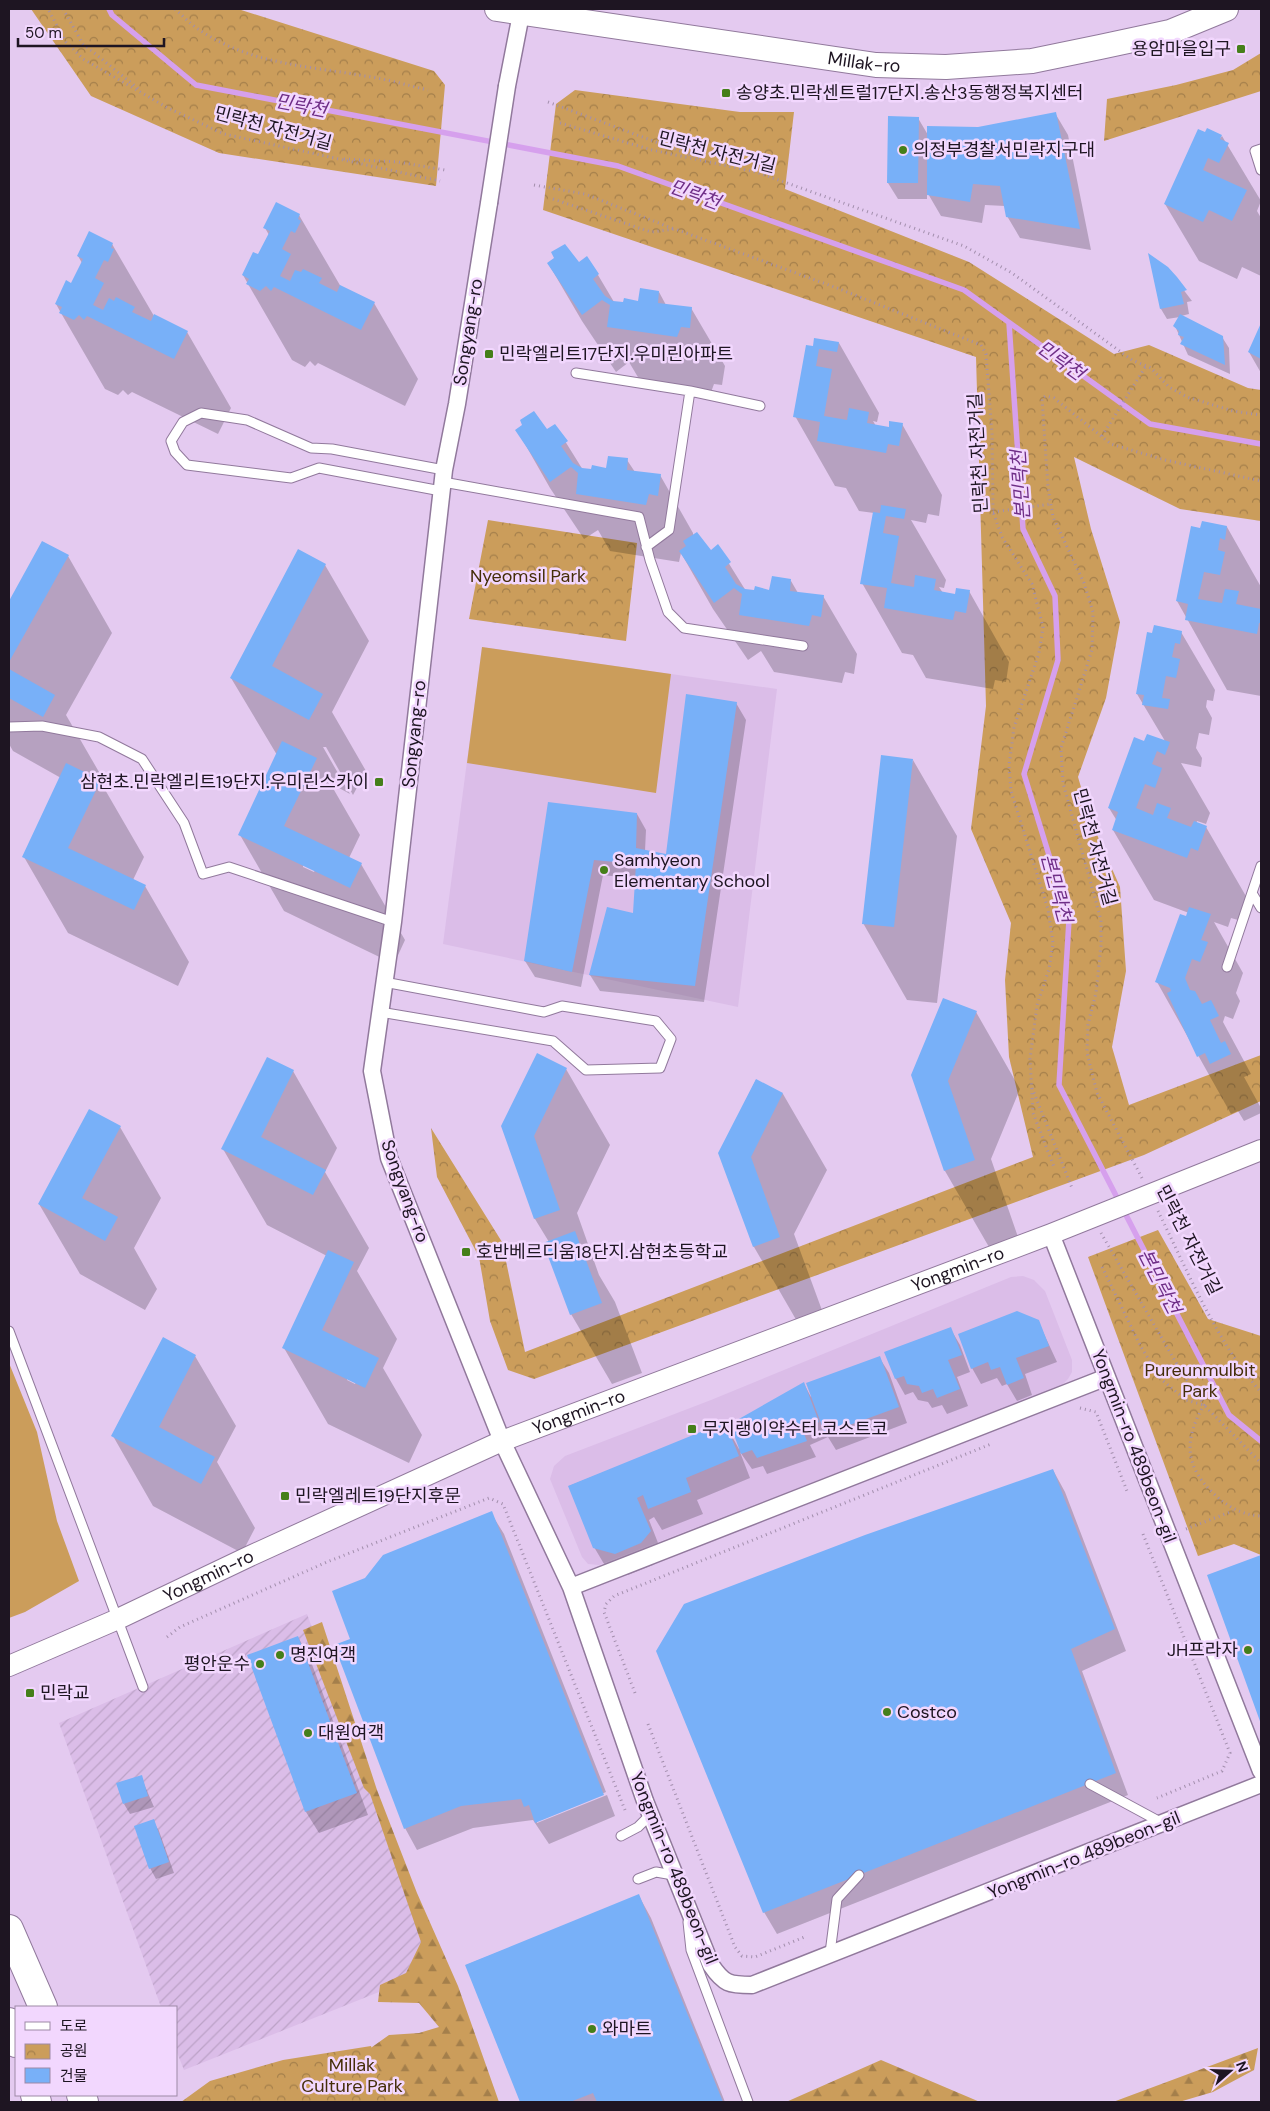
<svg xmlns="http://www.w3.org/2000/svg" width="1270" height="2111" font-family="'DM Sans','Noto Sans KR',sans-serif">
  <defs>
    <pattern id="industrial-furrows" width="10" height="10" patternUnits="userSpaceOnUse" patternTransform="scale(1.25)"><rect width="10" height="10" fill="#dbbde8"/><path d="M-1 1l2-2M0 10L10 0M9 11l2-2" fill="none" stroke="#bca2c7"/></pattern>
    <pattern id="forest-firs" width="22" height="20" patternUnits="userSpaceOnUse" patternTransform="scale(1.25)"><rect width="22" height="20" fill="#cb9d5b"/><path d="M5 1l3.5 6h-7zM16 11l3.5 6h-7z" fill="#a47f4b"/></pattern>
    <pattern id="park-crowns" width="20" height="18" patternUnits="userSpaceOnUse" patternTransform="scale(1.25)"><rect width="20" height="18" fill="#cb9d5b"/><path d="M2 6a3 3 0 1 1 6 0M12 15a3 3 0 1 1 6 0" fill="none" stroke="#a47f4b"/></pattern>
  </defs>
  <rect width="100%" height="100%" fill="#e4caf0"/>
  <path fill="#dbbde8" d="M482 647 777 689 738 1007 443 944Z
    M1023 1276 1034 1280 1045 1291 1072 1360V1372L1068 1379 1061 1386 599 1565 588 1564 582 1557 550 1479 554 1466 565 1456 711 1400 1011 1277Z"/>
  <path fill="url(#industrial-furrows)" d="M307 1614 439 1968 184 2070 176 2050V2007H161L59 1723Z"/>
  <path fill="#cb9d5b" d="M482 647 671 674 656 793 467 763Z
    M9 1363 37 1432 57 1521 79 1581 25 1612 9 1618Z"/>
  <path fill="url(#forest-firs)" d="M322 1622 377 1790 417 1893 458 1986 499 2102H315L351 2062 389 2035 419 2033 439 2027 419 2003 378 2002 380 1985 406 1973 421 1942 370 1794 364 1788 303 1630Z
    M1258 2048 1254 2070 1213 2092 1179 2102H1113Z
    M881 2060 980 2102H786Z"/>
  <path fill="url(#park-crowns)" d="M31 9H238L434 71 445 85 436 186 219 153 91 96Z
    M1261 53V91L1104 141 1107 99 1176 85 1233 70Z
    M575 90 740 112H794L785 189 969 262 1114 354 1149 345 1248 388 1261 390V521L1180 509 1074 457 1091 529 1120 622 1106 698 1078 777 1091 821 1120 887 1126 971 1112 1047 1129 1105 1261 1055V1101L1144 1155 534 1379 508 1370 490 1321 479 1257 437 1177 431 1128 502 1242 525 1352 1033 1157 1009 1057 1005 980 1011 923 971 829 986 706 976 357 543 210 556 104Z
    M488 520 637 543 626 641 469 619Z
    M1158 1230 1208 1319 1261 1336V1555L1234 1544 1198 1556 1088 1257Z
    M371 2046 389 2102H181L210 2081 283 2060Z"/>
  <path fill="#0003" fill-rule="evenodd" d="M1055 113 1068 135 1091 250 1020 238 1007 216 1005 206 985 205 982 223 941 216 927 192V199H898L888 183 918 118 928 135 979 129Z
    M1222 136 1261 201 1257 211 1261 218V276L1242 267 1237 279 1199 261 1165 204Z
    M299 215 341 287 374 303 418 379 405 406 318 363 315 366 310 361 305 367 292 360 248 284 243 275 259 256 269 235 265 228Z
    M112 244 154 316 187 332 231 408 218 434 132 392 128 395 123 390 118 395 105 389 61 313 56 304 72 284 82 263 78 256Z
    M548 263 578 264 598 275 614 302 639 303 659 292 666 305 691 308 725 366 722 385 714 384 710 395 642 384 629 362 616 372 582 321Z
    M1167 268 1192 301 1187 302 1189 314 1181 316 1222 337 1229 348 1230 374 1188 355 1175 326 1180 317 1167 319 1161 309Z
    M1261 326V373L1249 352Z
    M839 343 879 413 877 422 873 421 876 426 890 428 902 424 942 495 939 516 928 514 926 523 911 520 946 580 944 588 939 587 943 593 957 596 969 591 1009 662 1006 682 995 680 993 689 926 678 913 655 902 653 862 583 874 513 859 511 846 488 835 486 795 416 814 348Z
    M555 425 583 470H607L627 460 635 472 660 475 693 533V536L710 552 718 546 746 591H770L791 581 798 593 823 596 857 654 854 674 845 672 842 683 774 672 761 651 748 660 713 609 681 553 679 562 610 551 598 530 584 539 550 488 517 430 547 431Z
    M1227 527 1261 587V696L1227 690 1177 601 1201 530Z
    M43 542 68 556 112 633 66 715 99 772 95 778 100 781 144 857 133 880 145 886 189 962 178 986 68 933 24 857 61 778 13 751 9 744V603Z
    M325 565 369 641 332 712 366 771 353 795 326 747H323L350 794 330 783 360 835 349 858 361 864 405 940 394 964 284 911 240 835 277 755 231 678ZM303 864 315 870 314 872 303 867Z
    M1181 632 1215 690 1213 701 1207 700 1206 707 1212 718 1209 735 1199 733 1196 748 1202 758 1201 767 1181 763 1210 813 1206 824 1197 821 1196 824 1206 827 1247 898 1238 920 1231 918 1228 927 1214 922 1243 973 1236 993 1240 1001 1233 1019 1225 1016 1223 1022 1251 1074 1244 1077 1261 1108V1113L1244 1121 1238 1111 1231 1114 1157 982 1189 913 1154 900 1113 830 1117 821 1109 808 1145 742 1165 741 1137 694 1153 634Z
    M736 703 746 720 704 1002 600 991 590 975 634 915 637 879 603 875 581 987 535 977 525 961 549 804 637 814 646 830 645 851 667 856Z
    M913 760 957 836 937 1003 907 1000 863 923Z
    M976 1012 1020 1089 991 1159 1018 1237 989 1247 945 1171 913 1075Z
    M566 1069 610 1145 577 1213 599 1275 615 1302 642 1373 612 1384 571 1314 549 1242 535 1219 503 1126Z
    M293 1071 337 1148 325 1172 369 1248 357 1271 397 1339 383 1368 422 1435 409 1463 328 1424 284 1348 327 1256 267 1225 223 1149ZM347 1378 356 1382 355 1384 347 1380Z
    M756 1080 783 1094 827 1170 794 1234 823 1313 798 1323 754 1247 720 1153Z
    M90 1111 120 1127 161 1198 134 1248 157 1289 145 1310 80 1274 39 1204Z
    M1038 1321 1057 1362 1025 1374 1032 1395 1017 1401 1007 1384 1002 1386 997 1378 981 1384 972 1368Z
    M950 1328 960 1345 970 1372 957 1377 968 1406 947 1414 942 1405 932 1408 928 1402 918 1400 913 1392 905 1395 896 1379 886 1353Z
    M195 1356 236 1426 217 1462 255 1528 242 1553 153 1506 113 1436Z
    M879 1357 889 1373 907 1423 836 1450 828 1437 810 1445 816 1457 767 1474 763 1466 752 1469 740 1452 750 1478 697 1500 703 1514 662 1530 654 1517 649 1520 662 1553 653 1565 628 1575 607 1569 594 1547 569 1486 725 1424 739 1449 804 1384 811 1397Z
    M1053 1470 1065 1492 1126 1651 1082 1671 1128 1795 777 1934 764 1912Z
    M491 1513 504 1534 606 1792 537 1821V1823L607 1795 615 1816 549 1844 533 1820 473 1828 417 1850 405 1828 352 1640Z
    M1261 1557V1721L1209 1576Z
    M298 1637 310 1659 368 1815 319 1833 306 1812 248 1656Z
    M141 1777 154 1807 130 1814 124 1804Z
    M153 1821 159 1831 174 1873 156 1879 150 1868Z
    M639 1896 651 1918 725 2102H521L466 1965Z"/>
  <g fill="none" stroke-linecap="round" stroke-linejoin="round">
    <path stroke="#d6a0ed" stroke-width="5.5" d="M109 9 112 15 196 85 618 166 964 290 1150 424 1261 444
      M1009 323 1023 529 1055 596 1058 660 1024 774 1069 920 1059 1085 1229 1415 1261 1441"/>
  </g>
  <path fill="#78b0f8" d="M1056 112 1080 229 1006 217 1000 186 973 184 970 202 927 195V126L978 127Z
    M888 116 919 117 918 183H887Z
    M1207 128 1222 135 1220 139 1229 143 1219 163 1208 158 1203 170 1247 190 1232 221 1209 210 1203 222 1164 204 1198 129 1205 132Z
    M276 202 300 214 298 219 301 221 295 233 291 231 282 249 291 254 280 276 290 281 295 270 301 272 303 269 322 278 319 283 337 292 340 285 375 302 361 330 274 287 271 291 266 286 260 291 246 284 249 279 242 275 253 252 258 254 270 231 263 228Z
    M89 231 113 243 111 248 114 249 108 262 104 260 95 278 104 283 93 305 103 310 109 298 114 301 116 297 135 307 132 312 151 321 154 314 188 331 174 359 87 316 84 320 79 315 74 320 59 313 62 307 55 304 66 280 71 283 83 259 77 256Z
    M565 244 579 262 587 256 599 274 593 279 605 296 613 301 623 302 624 298 638 301 640 288 659 291 658 303 692 307 690 328 681 327 677 337 607 327 610 305 602 300 582 315 547 263 554 258 551 252Z
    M1148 253 1168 267 1177 277 1187 290 1181 292 1184 304 1160 309Z
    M1180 314 1223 336 1225 365 1180 344 1184 337 1178 335 1179 331 1173 326Z
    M1261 323V359L1248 352Z
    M814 338 839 342 837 352 819 349 816 366 832 369 824 416 847 420 849 408 869 412 867 423 889 427V421L903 423 899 446 888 444 886 453 817 441 820 422 793 417 806 345 813 346Z
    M534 411 547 429 555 424 568 441 561 446 573 463 582 468 591 469 592 465 606 468 608 456 628 458 627 470 661 474 658 496 649 494 646 505 576 494 578 473 571 467 550 482 515 430 522 425 520 420Z
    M881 505 906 509 904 519 886 516 883 533 899 536 891 583 914 587 915 575 936 579 934 590 955 594 956 588 970 590 966 613 955 611 953 620 884 608 887 588 860 584 873 512 880 513Z
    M1202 521 1227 526 1225 540 1220 538 1218 550 1225 552 1220 575 1204 572 1198 599 1222 603 1225 589 1239 591 1236 604 1261 609V623H1259L1257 634 1185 620 1188 604 1176 601 1191 526 1200 528Z
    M697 532 711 550 718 544 731 562 725 567 736 584 745 589 754 590 755 586 769 590 772 576 791 579 790 591 824 595 821 617 812 615 809 626 739 615 742 594 734 588 714 603 679 551 686 546 683 541Z
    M42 541 69 555 9 662V601Z
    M298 549 326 564 272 666 323 694 309 720 230 678Z
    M1154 625 1182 631 1180 644 1175 643 1172 657 1180 659 1176 678 1166 676 1162 698 1170 699 1168 709 1142 705 1144 695 1136 694 1147 632 1152 633Z
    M9 669 55 695 43 717 9 698Z
    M686 694 737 702 695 986 589 975 607 907 633 913 636 864 594 860 572 972 524 961 548 802 637 813 636 848 666 854Z
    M1147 734 1170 742 1165 755 1157 751 1152 764 1162 768 1155 788 1145 784 1136 808 1153 815 1157 803 1171 808 1167 818 1191 827 1194 821 1207 826 1198 851 1191 848 1187 858 1112 830 1118 812 1108 808 1134 737 1144 741Z
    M282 741 317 758 284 826 362 863 350 888 238 835Z
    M881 755 913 759 894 927 862 924Z
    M66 763 101 780 68 848 146 885 134 910 22 857Z
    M1189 907 1211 914 1201 940 1208 942 1200 962 1192 959 1185 978 1190 990 1195 991 1202 1004 1211 1000 1219 1016 1210 1020 1221 1043 1225 1041 1231 1054 1210 1064 1205 1053 1197 1057 1167 993 1171 991 1170 988 1155 982 1180 914 1186 916Z
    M943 998 977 1011 948 1081 975 1160 944 1171 911 1075Z
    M537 1053 567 1068 534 1136 560 1210 534 1219 501 1126Z
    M267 1057 294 1070 261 1137 326 1170 313 1195 221 1149Z
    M756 1079 783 1093 751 1157 780 1237 753 1247 718 1153Z
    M89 1109 121 1126 82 1198 118 1217 105 1241 38 1204Z
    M575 1231 602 1303 570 1315 543 1243Z
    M328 1250 354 1262 322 1330 379 1358 365 1388 282 1348Z
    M1017 1311 1039 1320 1049 1346 1016 1358 1024 1378 1007 1385 1000 1367 991 1370 988 1362 971 1369 958 1334Z
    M951 1327 962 1355 948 1360 960 1389 937 1398 933 1389 922 1393 919 1386 907 1384 904 1376 895 1379 884 1352Z
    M163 1337 196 1355 159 1427 215 1457 201 1484 111 1436Z
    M880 1356 899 1407 825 1434 806 1383Z
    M804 1382 819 1422 802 1429 807 1441 757 1458 752 1450 741 1454 730 1424Z
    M725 1422 739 1456 686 1478 691 1492 648 1509 643 1495 637 1498 651 1531 641 1543 615 1554 593 1548 568 1486Z
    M1053 1469 1115 1629 1071 1649 1116 1773 763 1913 656 1651 684 1604 865 1535Z
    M492 1511 604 1795 535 1823 529 1805 524 1807 521 1799 461 1806 404 1829 334 1645 350 1639 332 1591 365 1578 383 1555Z
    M1261 1555V1724L1207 1575Z
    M298 1636 357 1793 305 1812 247 1655Z
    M142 1775 148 1796 123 1804 116 1783Z
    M154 1819 169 1862 149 1869 134 1826Z
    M639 1894 723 2102H597L593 2093 570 2102H520L465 1965Z"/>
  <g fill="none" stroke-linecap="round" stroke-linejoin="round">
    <g stroke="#91799c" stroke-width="11">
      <path id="service" d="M1261 149 1255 151 1261 170
        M576 373 690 391
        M443 482 639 517 650 560 668 612 684 628 803 646
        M441 491 319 468 291 478 187 465 175 452 171 441 183 422 201 413 247 420 311 448 332 449 444 470
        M646 547 669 530 690 391 760 406
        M9 727 42 726 99 737 142 759 184 823 203 874 229 867 393 922
        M1252 893 1261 908
        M1227 967 1261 866
        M380 1012 553 1041 586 1070 660 1068 671 1039 656 1021 562 1006 544 1012 384 982
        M9 1331 143 1687
        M1090 1784 1164 1824
        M621 1836 638 1827 650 1815
        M638 1879 656 1872 673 1875
        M688 1922 691 1950 748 2102
        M830 1953 837 1899 859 1875"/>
    </g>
    <g stroke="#91799c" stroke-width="19">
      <path id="minor" d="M507 86 522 9
        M489 203 457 404 444 470 393 922 372 1071 389 1158 502 1441 571 1587 645 1801 711 1965C724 1984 729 1985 752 1985L1261 1784
        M1051 1234 1261 1771
        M571 1587 1107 1377"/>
    </g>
    <g stroke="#91799c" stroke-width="22">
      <g id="tertiary">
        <path id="s1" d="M9 1666 118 1619 248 1557 502 1441 1051 1234 1261 1150"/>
      </g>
    </g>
    <g stroke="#91799c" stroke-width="26">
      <g id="secondary">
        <path id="s2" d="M497 9 876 65 946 67 1032 61 1100 47 1170 32 1226 9"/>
      </g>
    </g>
    <g stroke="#91799c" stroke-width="30">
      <path id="motorway" d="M9 1929 43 2007
        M9 2022 16 2043
        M35 2095 37 2102
        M81 2095 84 2102"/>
    </g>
    <path stroke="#a38fad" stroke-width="3" stroke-dasharray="1 4" stroke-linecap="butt" d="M63 9 83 44 140 90
      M175 9C183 16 191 25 201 31 251 64 308 66 365 76 386 79 407 85 428 90
      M49 11 66 42 83 59 168 108 224 134 440 181
      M548 102 699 158
      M560 123 652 150 756 172 964 246 1012 273 1132 360 1151 368 1169 387 1187 397 1233 411 1261 415
      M344 159 398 162 445 170
      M534 185 585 194 674 229
      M553 199 651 232 675 229 837 288 981 345 986 354 992 434 993 512 1002 537 1032 584 1043 627 1039 653 1014 727 1009 766 1011 791 1048 909 1053 943 1049 969 1037 1005 1030 1059 1033 1113 1054 1167
      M1102 436 1146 366
      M993 512 1051 504
      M1032 1088 1072 1188
      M1142 1178 1097 1093 1087 1053 1088 1024 1096 993 1101 945V920L1063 783 1061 748 1092 650 1093 612 1084 583 1053 517 1048 488 1042 398 1046 396 1054 398 1111 444 1165 460 1261 481
      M1158 1211C1186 1268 1219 1347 1261 1392
      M1101 1233 1182 1373 1204 1405C1184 1439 1184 1466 1214 1494 1228 1507 1242 1515 1261 1516
      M1102 1267 1141 1347 1162 1380 1186 1400 1204 1405 1261 1463
      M1080 1408 1096 1412 1127 1491
      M1186 1529 1233 1511
      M1143 1534 1230 1753 1222 1771 1157 1798
      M167 1637 180 1627 327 1562 489 1498 503 1504 625 1810
      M635 1693 604 1612 606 1604 614 1596 991 1444
      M648 1724 735 1947 742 1956 755 1957 807 1936"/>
    <use href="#service" stroke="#fff" stroke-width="9"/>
    <use href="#minor" stroke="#fff" stroke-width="16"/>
    <use href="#tertiary" stroke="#fff" stroke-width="20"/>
    <use href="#secondary" stroke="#fff" stroke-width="24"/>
    <use href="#motorway" stroke="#fff" stroke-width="28"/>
    <g stroke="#91799c" stroke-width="19" stroke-linecap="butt">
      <path id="minor-bridge" d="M489 203 507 86"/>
    </g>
    <use href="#minor-bridge" stroke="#fff" stroke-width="16"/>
  </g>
  <g fill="#457f1a" stroke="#f2d7fe" stroke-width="2">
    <rect x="1236" y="44" width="10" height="10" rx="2.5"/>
    <rect x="721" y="88" width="10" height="10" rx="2.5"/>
    <circle cx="903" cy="150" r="5"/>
    <rect x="484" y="349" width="10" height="10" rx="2.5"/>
    <rect x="374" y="777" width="10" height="10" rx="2.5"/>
    <circle cx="604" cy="870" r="5"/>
    <rect x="461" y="1247" width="10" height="10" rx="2.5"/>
    <rect x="687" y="1424" width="10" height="10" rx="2.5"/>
    <rect x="280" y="1491" width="10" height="10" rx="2.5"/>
    <circle cx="1248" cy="1650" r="5"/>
    <circle cx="280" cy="1655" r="5"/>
    <circle cx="260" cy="1664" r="5"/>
    <rect x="25" y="1688" width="10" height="10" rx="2.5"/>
    <circle cx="887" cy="1712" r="5"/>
    <circle cx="308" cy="1733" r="5"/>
    <circle cx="592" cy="2029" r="5"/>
  </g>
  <g text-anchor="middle" stroke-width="5" stroke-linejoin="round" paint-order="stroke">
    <g font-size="18" fill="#1e1522" stroke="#f2d7fe" text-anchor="start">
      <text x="1231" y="55" text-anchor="end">용암마을입구</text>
      <text x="736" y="99">송양초.민락센트럴17단지.송산3동행정복지센터</text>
      <text x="913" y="156">의정부경찰서민락지구대</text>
      <text x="499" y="360">민락엘리트17단지.우미린아파트</text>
      <text x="369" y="788" text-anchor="end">삼현초.민락엘리트19단지.우미린스카이</text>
      <text x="614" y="866">Samhyeon<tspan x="614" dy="21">Elementary School</tspan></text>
      <text x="476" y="1258">호반베르디움18단지.삼현초등학교</text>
      <text x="702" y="1435">무지랭이약수터.코스트코</text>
      <text x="295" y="1502">민락엘레트19단지후문</text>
      <text x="1238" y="1656" text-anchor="end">JH프라자</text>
      <text x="290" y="1661">명진여객</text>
      <text x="250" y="1670" text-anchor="end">평안운수</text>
      <text x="40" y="1699">민락교</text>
      <text x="897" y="1718">Costco</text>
      <text x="318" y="1739">대원여객</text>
      <text x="602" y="2035">와마트</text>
    </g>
    <g font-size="18" fill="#1e1522" stroke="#f2d7fe">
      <text dy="6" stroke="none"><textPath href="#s2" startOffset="371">Millak-ro</textPath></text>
      <text transform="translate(273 128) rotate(15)" y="6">민락천 자전거길</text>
      <text transform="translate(717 152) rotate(14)" y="6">민락천 자전거길</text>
      <text transform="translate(468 332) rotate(-81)" y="6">Songyang-ro</text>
      <text transform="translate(978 453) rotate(-93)" y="6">민락천 자전거길</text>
      <text transform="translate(414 734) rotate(-84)" y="6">Songyang-ro</text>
      <text transform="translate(1095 847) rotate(75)" y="6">민락천 자전거길</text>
      <text transform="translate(405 1191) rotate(70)" y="6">Songyang-ro</text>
      <text transform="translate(1189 1240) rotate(63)" y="6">민락천 자전거길</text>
      <text dy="6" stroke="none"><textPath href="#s1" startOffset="1029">Yongmin-ro</textPath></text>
      <text dy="6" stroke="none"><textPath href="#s1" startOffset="624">Yongmin-ro</textPath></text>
      <text transform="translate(1134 1446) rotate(69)" y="6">Yongmin-ro 489beon-gil</text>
      <text dy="6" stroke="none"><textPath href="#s1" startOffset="219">Yongmin-ro</textPath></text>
      <text transform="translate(1084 1855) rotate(-22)" y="6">Yongmin-ro 489beon-gil</text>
      <text transform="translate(674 1868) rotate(68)" y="6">Yongmin-ro 489beon-gil</text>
    </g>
    <g font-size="18" fill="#442d08" stroke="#f2d7fe">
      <text x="528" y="582">Nyeomsil Park</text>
      <text x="1200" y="1376">Pureunmulbit<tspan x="1200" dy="21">Park</tspan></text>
      <text x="352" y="2071">Millak<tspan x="352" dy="21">Culture Park</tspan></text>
    </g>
    <g font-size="19" font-style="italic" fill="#6f2e87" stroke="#f2d7fe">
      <text transform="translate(301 105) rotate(11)" y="7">민락천</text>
      <text transform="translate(695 194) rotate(20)" y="7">민락천</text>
      <text transform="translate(1061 360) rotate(36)" y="7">민락천</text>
      <text transform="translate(1020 485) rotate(-94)" y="7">본민락천</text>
      <text transform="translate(1057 888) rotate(75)" y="7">본민락천</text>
      <text transform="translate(1160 1281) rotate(63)" y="7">본민락천</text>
    </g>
  </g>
  <rect width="1270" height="2111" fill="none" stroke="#1e1522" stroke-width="20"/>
  <rect x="15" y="2006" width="162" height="90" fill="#f2d7fe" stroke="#9d89a6"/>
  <rect x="25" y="2022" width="25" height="8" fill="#ffffff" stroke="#9d89a6"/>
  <text x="60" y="2031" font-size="15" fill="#1e1522">도로</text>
  <rect x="25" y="2044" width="25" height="15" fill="url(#park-crowns)" stroke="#9d89a6"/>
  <text x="60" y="2056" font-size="15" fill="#1e1522">공원</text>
  <rect x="25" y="2068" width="25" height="15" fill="#78b0f8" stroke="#9d89a6"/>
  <text x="60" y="2081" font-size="15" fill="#1e1522">건물</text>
  <g transform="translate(1230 2071) rotate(70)" stroke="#f2d7fe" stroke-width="4" paint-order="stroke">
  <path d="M0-4L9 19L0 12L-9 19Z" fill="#1e1522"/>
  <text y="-8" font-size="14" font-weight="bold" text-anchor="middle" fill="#1e1522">N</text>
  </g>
  <path d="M18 38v8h146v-8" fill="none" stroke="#1e1522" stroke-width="2.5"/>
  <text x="25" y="38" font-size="15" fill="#1e1522" stroke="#f2d7fe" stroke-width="4" paint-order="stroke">50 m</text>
</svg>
